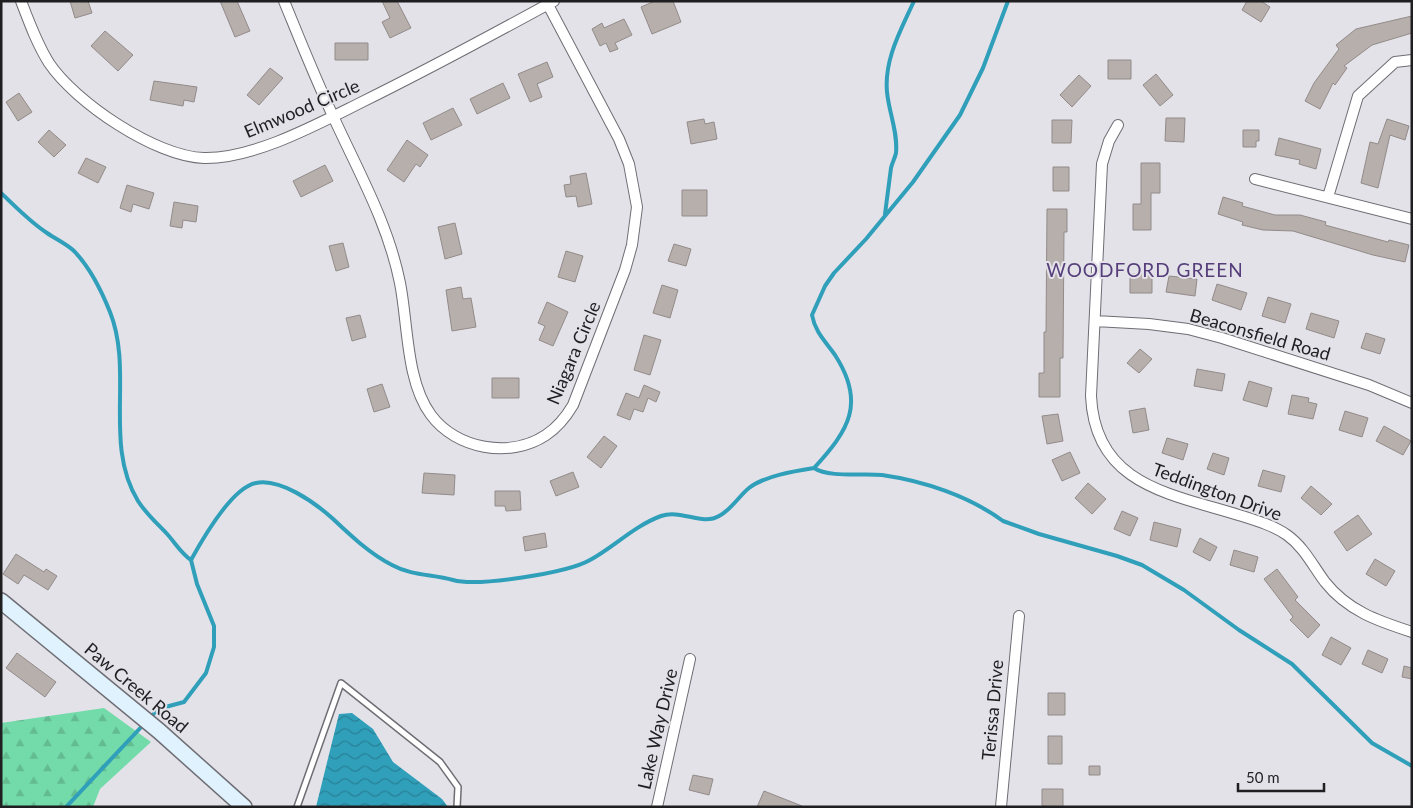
<svg xmlns="http://www.w3.org/2000/svg" width="1413" height="808" font-family="Lato,sans-serif">
  <defs>
    <pattern id="forest-firs" width="22" height="20" patternUnits="userSpaceOnUse" patternTransform="scale(1.25)"><rect width="22" height="20" fill="#73daa9"/><path d="M5 1l3.5 6h-7zM16 11l3.5 6h-7z" fill="#63bb91"/></pattern>
    <pattern id="water-waves" width="16" height="10" patternUnits="userSpaceOnUse" patternTransform="scale(1.25)"><rect width="16" height="10" fill="#309fba"/><path d="M0 5q4-4 8 0t8 0" fill="none" stroke="#288197"/></pattern>
  </defs>
  <rect width="100%" height="100%" fill="#e3e2e9"/>
  <path fill="url(#forest-firs)" d="M104 708 151 742 100 789 93 807H1V723Z"/>
  <path fill="url(#water-waves)" d="M352 713 373 729 393 762 442 799 448 807H316L339 714Z"/>
  <g fill="none" stroke-linecap="round" stroke-linejoin="round">
    <path stroke="#309fba" stroke-width="4" d="M1 193C16 207 30 222 47 233 57 240 67 244 75 252 90 268 102 292 110 312 134 372 103 444 138 501 147 515 158 524 168 535 176 544 181 553 191 560L197 584 214 626V647L206 673 184 702 158 709 150 718
      M885 214C887 198 889 183 891 168 892 163 895 158 896 153 898 132 889 113 887 92 884 59 901 30 914 1
      M814 468C849 430 866 403 835 355 825 341 815 332 812 315L825 286 834 273 866 239 913 182 960 115 983 68 1008 1
      M191 560C202 540 231 488 256 483 280 478 314 502 332 518 350 535 370 554 392 565 412 576 432 574 453 580 478 587 567 573 590 560 614 547 634 526 661 516 681 509 702 526 719 516 731 510 739 496 749 488 764 476 795 471 814 468 829 478 863 473 882 475 924 481 969 496 1003 521L1039 534 1117 556 1142 565 1184 590 1239 630 1292 664 1372 743 1412 766
      M66 807 145 723"/>
  </g>
  <path fill="#b6afac" stroke="#928b89" d="M70 1H88L92 13 75 18Z
    M220 1H237L250 31 235 37Z
    M382 1H397L411 28 390 38 382 22 390 18Z
    M655 1H673L681 22 652 34 641 7Z
    M1247 1H1261L1270 7 1261 22 1242 10Z
    M1412 16V33L1372 45 1344 66 1347 68 1335 85 1333 83 1320 109 1305 101 1314 83 1339 49 1336 45 1356 29Z
    M624 19 632 35 615 43 618 49 610 52 606 43 600 46 592 29 602 23 604 28Z
    M105 31 133 55 118 71 91 46Z
    M335 43H368V60H335Z
    M1108 60H1131V79H1108Z
    M547 62 553 77 537 84 542 97 530 102 518 74Z
    M270 68 283 78 259 105 247 95Z
    M1156 74 1173 95 1160 106 1143 85Z
    M1079 75 1091 86 1072 107 1060 95Z
    M154 81 197 87 194 102 184 100 183 106 150 100Z
    M503 83 510 98 477 114 470 99Z
    M19 93 32 112 18 121 6 102Z
    M453 108 462 125 431 140 423 123Z
    M1166 118H1185L1184 142 1165 141Z
    M704 119 705 124 714 122 717 139 691 144 687 122Z
    M1387 119 1409 126 1405 140 1390 135 1378 188 1361 183 1370 142 1378 144Z
    M1052 120H1072L1071 143H1052Z
    M49 130 66 145 54 157 38 142Z
    M1243 130H1259V141H1256V147H1243Z
    M1279 138 1321 149 1316 169 1299 164 1300 160 1275 155Z
    M407 140 428 155 420 167 416 164 404 182 387 170Z
    M86 158 106 167 98 183 78 173Z
    M1141 163H1160V193H1151V230H1133V204H1141Z
    M325 165 333 181 301 197 293 181Z
    M1053 167H1069V191H1053Z
    M586 173 592 204 578 207 576 196 566 197 564 185 571 184 570 176Z
    M127 185 154 193 149 209 133 204 131 212 120 208Z
    M682 190H707V216H682Z
    M1223 197 1243 203 1242 206 1275 215H1300L1326 222 1325 225 1388 242 1389 240 1409 245 1405 262 1373 255 1293 231 1263 230 1242 225 1243 222 1218 214Z
    M174 202 198 206 196 222 183 220 182 228 170 226Z
    M1047 209H1067V232H1064L1063 358H1060V397H1039V373H1044V332H1046Z
    M455 223 462 254 445 259 438 227Z
    M343 243 349 267 336 271 329 246Z
    M674 244 691 249 686 266 668 261Z
    M566 251 583 256 575 282 558 277Z
    M1130 274H1152V293H1130Z
    M1169 276 1197 279 1195 296 1166 292Z
    M1217 284 1247 293 1241 310 1212 300Z
    M662 285 678 290 670 318 653 313Z
    M461 287 463 299 471 298 476 327 452 331 446 290Z
    M1268 297 1291 304 1285 323 1262 316Z
    M547 302 568 312 553 346 539 340 545 326 538 323Z
    M1311 313 1339 321 1334 338 1306 329Z
    M360 315 366 337 352 341 346 318Z
    M1366 333 1385 339 1380 354 1361 348Z
    M644 335 661 340 650 375 634 370Z
    M1140 349 1152 359 1139 373 1127 363Z
    M1197 369 1225 374 1222 391 1194 386Z
    M492 378H519V398H492Z
    M1249 381 1272 388 1267 407 1243 400Z
    M382 384 390 407 374 412 367 389Z
    M644 385 660 392 656 402 648 398 643 412 634 409 630 420 617 415 626 393 639 398Z
    M1292 395 1309 398 1308 402 1317 404 1313 419 1288 414Z
    M1145 408 1149 430 1133 433 1129 411Z
    M1345 411 1368 418 1362 437 1339 430Z
    M1058 414 1063 441 1047 444 1042 416Z
    M1384 426 1411 441 1403 455 1376 441Z
    M604 436 617 446 601 468 587 457Z
    M1167 438 1188 444 1183 460 1162 453Z
    M1070 452 1080 473 1062 481 1052 460Z
    M1213 453 1229 458 1224 475 1207 469Z
    M1263 470 1285 476 1281 492 1258 486Z
    M573 472 579 487 556 496 550 481Z
    M424 473 455 475 454 495 422 493Z
    M1088 483 1106 499 1092 514 1075 498Z
    M1311 486 1332 504 1321 515 1301 498Z
    M495 491H520L521 510 506 511 505 506H495Z
    M1122 511 1138 518 1130 536 1114 529Z
    M1358 515 1372 534 1347 551 1334 532Z
    M1154 522 1181 529 1177 547 1150 540Z
    M545 533 547 547 525 551 523 537Z
    M1200 538 1217 547 1210 561 1193 552Z
    M1234 550 1258 557 1254 572 1230 565Z
    M16 554 44 572 46 569 57 576 48 590 24 575 18 584 3 574Z
    M1375 559 1395 571 1386 586 1366 574Z
    M1277 569 1298 597 1295 600 1320 625 1308 638 1290 620 1293 617 1264 579Z
    M1331 637 1351 648 1341 665 1322 655Z
    M1368 650 1388 659 1382 673 1362 664Z
    M17 653 56 682 45 697 6 668Z
    M1404 666 1412 668V679L1402 677Z
    M1048 693H1065V715H1048Z
    M1048 736H1062V764H1048Z
    M1089 766H1100V775H1089Z
    M693 775 713 779 709 795 689 790Z
    M1042 789H1063V807L1042 806Z
    M764 791 802 806V807H757Z"/>
  <g fill="none" stroke-linecap="round" stroke-linejoin="round">
    <g stroke="#6e6d73" stroke-width="8">
      <path id="lane" d="M297 807 341 683 440 762 458 787 457 807"/>
    </g>
    <g stroke="#6e6d73" stroke-width="12">
      <path id="street" d="M21 1C29 22 37 44 49 63 75 102 156 157 204 158 253 159 316 125 360 103 425 71 490 36 554 1
        M284 1C300 40 315 78 333 116 358 171 388 223 400 283 408 323 406 382 431 415 456 449 510 459 546 435 558 427 566 417 573 405L625 270 632 245 637 207 629 164 619 139 546 1
        M1118 125 1109 141 1102 164 1091 396C1095 486 1172 494 1242 516 1258 521 1274 526 1287 535 1304 547 1313 566 1325 582 1348 611 1378 621 1412 632
        M1255 179 1412 219
        M1328 197 1358 96 1395 62 1412 60
        M1095 321 1149 324 1188 329 1222 338 1369 385 1412 403
        M657 807 690 659
        M1001 807 1019 616"/>
    </g>
    <g stroke="#6e6d73" stroke-width="18">
      <path id="secondary" d="M1 601 159 731 244 807"/>
    </g>
    <use href="#lane" stroke="#fff" stroke-width="5"/>
    <use href="#street" stroke="#fff" stroke-width="10"/>
    <use href="#secondary" stroke="#dff2fe" stroke-width="15"/>
  </g>
  <g text-anchor="middle" stroke-width="4" stroke-linejoin="round" paint-order="stroke">
    <g font-size="18" fill="#1f1f21" stroke="#e3e2e9">
      <text transform="translate(302 109) rotate(-23)" y="6">Elmwood Circle</text>
      <text transform="translate(1260 335) rotate(16)" y="6">Beaconsfield Road</text>
      <text transform="translate(574 353) rotate(-67)" y="6">Niagara Circle</text>
      <text transform="translate(1217 492) rotate(20)" y="6">Teddington Drive</text>
      <text transform="translate(136 688) rotate(40)" y="6">Paw Creek Road</text>
      <text transform="translate(993 710) rotate(-85)" y="6">Terissa Drive</text>
      <text transform="translate(658 729) rotate(-77)" y="6">Lake Way Drive</text>
    </g>
    <g font-size="19" letter-spacing="1" fill="#553e7a" stroke="#e3e2e9">
      <text x="1145" y="277">WOODFORD GREEN</text>
    </g>
  </g>
  <rect width="1413" height="808" fill="none" stroke="#1f1f21" stroke-width="5"/>
  <path d="M1238 783v8h86v-8" fill="none" stroke="#1f1f21" stroke-width="2.5"/>
  <text x="1246" y="783" font-size="15" fill="#1f1f21" stroke="#e3e2e9" stroke-width="4" paint-order="stroke">50 m</text>
</svg>
